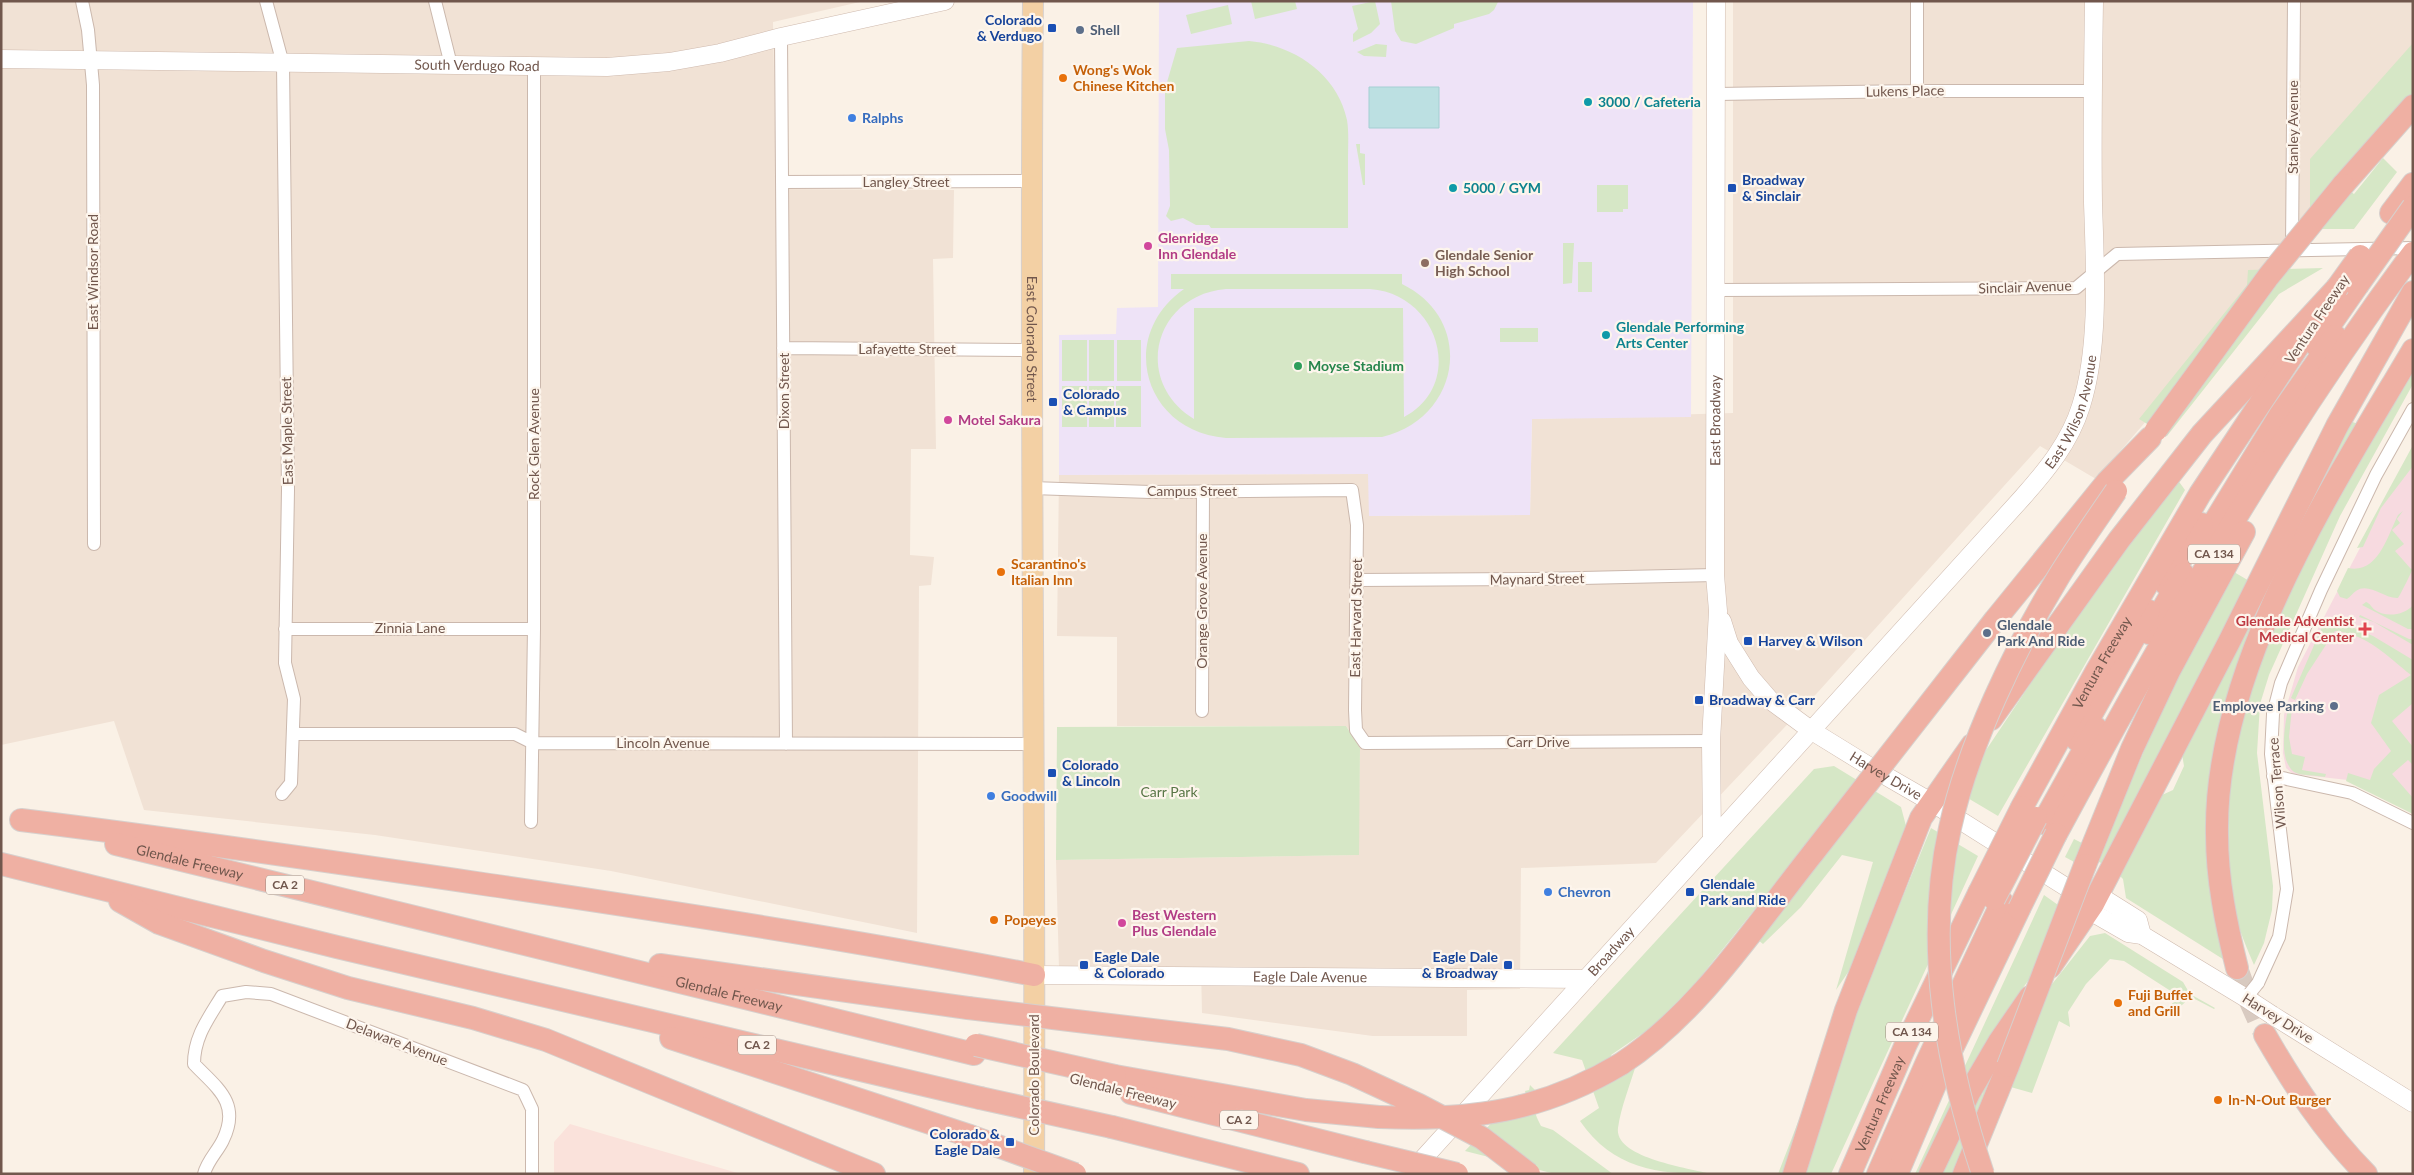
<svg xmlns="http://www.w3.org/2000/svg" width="2414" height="1175" font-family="Lato,sans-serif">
  <rect width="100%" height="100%" fill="#faf1e6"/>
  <path fill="#f1e2d5" d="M1 1H864L773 22 776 189 954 190 953 258 933 259 936 449H911L910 555 934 557 931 585 919 586 917 933 611 871 375 835 144 810 114 721 1 745Z
    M1733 1H2413V113L2096 479 2040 446 1818 692 1656 863 1521 868 1520 989 1467 990V1036H1373L1202 1013 1201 967 1059 969 1056 860 1358 855 1360 748 1346 726H1117V637L1057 636 1059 475 1369 474V516L1530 515 1532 419 1733 413Z"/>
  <path fill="#fae2db" d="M570 1124 607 1135 741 1174H554V1142Z"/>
  <path fill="#eee3f7" d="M1159 1H1693L1691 417 1532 419 1530 515 1369 516 1368 474 1059 475V335L1116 334 1117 308 1158 307Z"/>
  <path fill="#f7dae0" d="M2413 446V812L2348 780 2293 774 2286 768 2283 753 2284 715 2298 667Z"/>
  <path fill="#d6e7c6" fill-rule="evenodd" d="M1251 1H1295L1297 9 1255 19Z
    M1375 1 1380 24 1371 33 1353 42V34L1358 29 1352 6Z
    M1391 1H1506L1498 2 1494 10 1489 14 1454 24V28L1416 44 1401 41 1395 31Z
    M1228 5 1232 24 1191 34 1186 15Z
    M1249 41C1293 45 1337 73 1347 120 1349 132 1348 146 1348 158 1348 182 1348 205 1348 228H1211L1209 225H1196L1183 218 1171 221 1166 216 1170 206 1169 150 1165 129V89L1177 48Z
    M2413 43V92L2339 183 2354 194 2383 158 2397 172 2354 229H2310V159Z
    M1376 44 1387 45 1386 57 1364 56 1357 52Z
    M1360 144V153L1365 154V185H1363L1356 144Z
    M1597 185H1628V209H1623V212H1597Z
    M1563 243H1574L1572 283 1563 284Z
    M1578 262H1592V292H1578Z
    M2323 268 2279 294 2167 436 2139 419 2247 285 2248 270Z
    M1171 274H1402V284C1476 320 1461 418 1382 437L1226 438C1145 432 1116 337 1184 289H1171ZM1226 289H1370C1439 294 1466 384 1404 417L1403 308H1194V419C1132 381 1154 295 1226 289Z
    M1500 328H1538V342H1500Z
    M1062 340H1087V381H1062Z
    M1089 340H1114V381H1089Z
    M1117 340H1141V381H1117Z
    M2413 369V384L2340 516 2269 675 2260 704 2257 753 2273 886 2272 910 2264 943 2254 965C2249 953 2244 942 2240 930 2214 846 2226 744 2257 663 2268 635 2283 608 2296 581 2330 508 2370 438 2413 369Z
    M1062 386H1087V427H1062Z
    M1089 386H1114V427H1089Z
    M1116 386H1141V427H1116Z
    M2350 421 2358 424 2224 718 2226 961 2126 898 2123 879 2120 876 2162 795 2173 790 2184 766 2182 754Z
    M2413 445V466L2381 508 2363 547 2357 548Z
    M2177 479 2185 490 1998 816 1966 797 1972 771 2104 574Z
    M2403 511 2397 519 2400 523 2392 530 2404 544 2395 551 2411 569 2413 568C2412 571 2401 594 2398 598 2384 599 2369 582 2356 591 2353 593 2350 597 2347 599L2340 597 2337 591 2348 568C2378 574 2387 537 2398 515Z
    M2234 572 2251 582 2103 864 2097 861 2171 688Z
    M2366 602C2371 604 2371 607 2375 610 2386 618 2405 615 2413 605V629H2408L2362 605Z
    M2360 615 2409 639H2413V645L2374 622 2359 617Z
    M2330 618 2373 636 2413 660V703L2392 721 2413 747V765L2408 760 2392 774 2413 798V814L2346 781 2348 773 2370 780 2374 769 2391 751 2371 723 2379 695 2411 675C2387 656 2367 634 2335 631L2307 674 2295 700 2291 698 2325 620Z
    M2288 708H2292L2289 737 2292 754 2305 757 2302 770 2326 774 2325 777C2316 775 2300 776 2294 772 2278 759 2285 727 2288 708Z
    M1346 726 1360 748 1359 855 1056 860 1057 727Z
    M1834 766 1901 807 1906 826 1859 956 1836 990 1873 862 1842 855 1801 907 1763 944 1758 940 1824 823 1694 985 1652 1027 1611 1055 1620 1073 1636 1065C1630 1085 1621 1107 1618 1128 1614 1158 1689 1168 1711 1174 1657 1174 1613 1169 1580 1121L1599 1108 1582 1060 1553 1053 1814 769Z
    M1931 828 1978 856 1831 1174H1805L1845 1038Z
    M2074 839 2084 844 2076 863 2065 857Z
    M2044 895 2075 917 2014 1000 1923 1174H1915Z
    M2105 933 2183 982 2190 994 2215 1008 2214 1009 2191 997 2173 1013 2168 1007 2180 997 2124 961 2110 959 2086 984 2068 1012 2070 1027 2059 1021 2032 1093 2007 1086 2030 1012 2090 936Z
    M1988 1076 1992 1077 1955 1174H1938L1978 1093 1982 1095Z
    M1530 1085 1536 1091C1531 1104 1535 1115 1541 1126L1553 1130 1613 1174H1555L1465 1151 1519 1094 1520 1096 1526 1094 1525 1091 1529 1090Z
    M1803 1109 1785 1174H1778Z"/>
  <path fill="#bce0e2" stroke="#a4cfd3" d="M1369 87H1439V128H1369Z"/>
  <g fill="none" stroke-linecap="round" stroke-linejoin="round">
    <path stroke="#d8cac0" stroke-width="22" stroke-dasharray="22 11" stroke-linecap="butt" d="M2237 968 2244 988 2265 1035"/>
    <g stroke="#cbb8ad" stroke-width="14">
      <path id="street" d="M82 1 88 30 93 85 94 544
        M266 1 283 64 288 490 285 663 294 699 291 783 282 794
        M435 1 451 65
        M1917 1V91
        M781 37 786 744
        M1717 94 1917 91H2093
        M782 182 1031 181
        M2292 246 2294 1
        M1716 290 2076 288 2117 254 2413 248
        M783 348 1030 350
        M1032 488 1150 492 1352 490 1357 525 1355 710 1356 730 1365 743 1711 741
        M1358 580 1537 579 1715 575
        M285 629H534
        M1202 711 1203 491
        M293 734H515L533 743 1034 744
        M2273 776 2352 793 2413 823
        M531 822 534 629V65
        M2258 983 2279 937 2287 889 2271 754 2273 714 2281 683 2321 590 2376 475 2413 409
        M204 1174C207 1161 218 1151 223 1140 241 1103 217 1088 194 1064 194 1037 208 1019 222 996L246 992 271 994 523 1090 532 1109V1174"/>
    </g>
    <g stroke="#cfbaae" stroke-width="19">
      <g id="secondary">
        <path id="s1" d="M1 59 607 67 669 62 720 53 781 37 945 1"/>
        <path id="s2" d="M1722 621 1729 643 1751 678 1770 700 1812 731 1872 768 1931 802 2093 904 2095 914 2128 933 2142 935 2246 998"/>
        <path id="s3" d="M1712 840 1711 741 1718 611 1715 575 1716 1"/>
        <path d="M2093 904 2103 898 2138 920 2142 935"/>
        <path id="s4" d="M1034 975 1586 979"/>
        <path d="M2272 1015 2413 1103"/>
        <path id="s5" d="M1411 1172 2022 498C2046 471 2070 442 2081 406 2100 347 2095 265 2093 203 2092 136 2093 68 2094 1"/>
      </g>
    </g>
    <g stroke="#d7d0cd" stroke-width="22">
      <g id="primary">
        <path id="s6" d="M1033 1C1029 392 1036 783 1034 1174"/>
      </g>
    </g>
    <g stroke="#d7d0cd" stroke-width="24">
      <g id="highway">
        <path d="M2343 185 2413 106"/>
        <path d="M2391 213 2413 184"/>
        <path d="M2316 345 2357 286"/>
        <path d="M2201 544 2280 415 2335 336"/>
        <path d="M2166 584 2202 524"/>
        <path d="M1995 620 2107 482 2150 438"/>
        <path d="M2149 633 2183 574"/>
        <path d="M1991 719 2119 540 2202 434 2337 288"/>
        <path d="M2077 740 2149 611"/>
        <path id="s7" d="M2022 807 2096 672 2200 494 2299 345"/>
        <path d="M21 820C178 839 334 862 490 885 672 912 854 940 1034 975"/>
        <path d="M2043 823 2096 728"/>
        <path d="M2056 834C2164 634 2277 436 2413 253"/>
        <path id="s8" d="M116 844 974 1054"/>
        <path d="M1 864 337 947 980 1098"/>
        <path d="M2085 865 2132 749 2169 671 2244 532"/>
        <path d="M120 901 159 923 264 961 348 988 473 1018 546 1040 874 1174"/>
        <path d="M660 965 968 1008"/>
        <path d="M2050 967 2093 904 2229 642 2337 426 2413 292"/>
        <path d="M2237 968C2226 924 2217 880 2217 834 2214 668 2331 489 2413 350"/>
        <path d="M2265 1035C2295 1087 2324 1131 2366 1174"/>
        <path d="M671 1038 970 1136"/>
        <path d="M1621 1064C1700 1012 1754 927 1813 853"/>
        <path d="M1115 1076 1306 1110 1379 1117"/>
        <path d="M1131 1093 1365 1152"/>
        <path d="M1112 1127 1298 1174"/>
        <path d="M1794 1174 1846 1010 1921 818 1972 745"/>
        <path id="s9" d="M1850 1174 1906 1044 1979 893"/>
        <path d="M1878 1174 1927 1062 2002 902"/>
        <path d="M1897 1174 1937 1080 2019 909"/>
        <path d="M1930 1174 1969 1093 1999 1042 2030 997"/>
        <path d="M1964 1174 2008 1066"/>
      </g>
    </g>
    <use href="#street" stroke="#fff" stroke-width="12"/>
    <use href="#secondary" stroke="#fff" stroke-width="18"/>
    <use href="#primary" stroke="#f3d0a4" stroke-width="20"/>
    <use href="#highway" stroke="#efb0a3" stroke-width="22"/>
    <g stroke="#cbb8ad" stroke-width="14" stroke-linecap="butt">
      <path id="street-bridge" d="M2246 998 2258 983"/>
    </g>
    <g stroke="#cfbaae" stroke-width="19" stroke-linecap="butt">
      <path id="secondary-bridge" d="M2246 998 2272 1015"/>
    </g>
    <g stroke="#d7d0cd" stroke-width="24" stroke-linecap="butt">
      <path id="highway-bridge" d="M2357 286 2413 207
        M2337 288 2360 256
        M2156 430 2268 277 2343 185
        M1813 853 1995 620
        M1979 893 2022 807
        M1994 899 2036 818
        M2019 909 2056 834
        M968 1008 1228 1039 1301 1055 1352 1074 1419 1105 1482 1138 1529 1174
        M976 1045 1115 1076
        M2008 1066 2085 865
        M980 1098 1112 1127
        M1379 1117C1470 1121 1541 1112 1621 1064
        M970 1136 1075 1174
        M1365 1152 1457 1174
        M1983 1174C1946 1064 1924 944 1950 828 1968 746 2015 648 2059 576 2077 547 2097 519 2116 491"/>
    </g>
    <use href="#street-bridge" stroke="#fff" stroke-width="12"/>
    <use href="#secondary-bridge" stroke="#fff" stroke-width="18"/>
    <use href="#highway-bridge" stroke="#efb0a3" stroke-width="22"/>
  </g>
  <g fill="#1a4fb4" stroke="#fdf5ec" stroke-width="2">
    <rect x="1047" y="23" width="10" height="10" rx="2.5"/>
    <rect x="1727" y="183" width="10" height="10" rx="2.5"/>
    <rect x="1048" y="397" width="10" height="10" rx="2.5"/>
    <rect x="1743" y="636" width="10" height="10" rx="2.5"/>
    <rect x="1694" y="695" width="10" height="10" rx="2.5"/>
    <rect x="1047" y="768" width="10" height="10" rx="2.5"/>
    <rect x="1685" y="887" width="10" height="10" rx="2.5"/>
    <rect x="1079" y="960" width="10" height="10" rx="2.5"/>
    <rect x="1503" y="960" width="10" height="10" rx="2.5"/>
    <rect x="1005" y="1137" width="10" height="10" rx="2.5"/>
  </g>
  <g fill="#5c6f8a" stroke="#fdf5ec" stroke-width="2">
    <circle cx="1080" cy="30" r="5"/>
    <circle cx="1987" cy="633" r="5"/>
    <circle cx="2334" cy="706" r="5"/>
  </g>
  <g fill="#e8710a" stroke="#fdf5ec" stroke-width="2">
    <circle cx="1063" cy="78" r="5"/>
    <circle cx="1001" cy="572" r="5"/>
    <circle cx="994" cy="920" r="5"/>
    <circle cx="2118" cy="1003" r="5"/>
    <circle cx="2218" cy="1100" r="5"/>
  </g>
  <g fill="#0f9aa8" stroke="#fdf5ec" stroke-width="2">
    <circle cx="1588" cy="102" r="5"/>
    <circle cx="1453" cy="188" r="5"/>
    <circle cx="1606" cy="335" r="5"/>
  </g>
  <g fill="#3f7fe0" stroke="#fdf5ec" stroke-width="2">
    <circle cx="852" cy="118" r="5"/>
    <circle cx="991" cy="796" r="5"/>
    <circle cx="1548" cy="892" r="5"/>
  </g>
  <g fill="#d1479c" stroke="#fdf5ec" stroke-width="2">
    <circle cx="1148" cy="246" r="5"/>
    <circle cx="948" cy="420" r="5"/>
    <circle cx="1122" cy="923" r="5"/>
  </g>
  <circle fill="#8d6e63" stroke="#fdf5ec" stroke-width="2" cx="1425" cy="263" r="5"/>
  <circle fill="#2e9e5b" stroke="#fdf5ec" stroke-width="2" cx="1298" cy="366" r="5"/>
  <path fill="#e0444e" stroke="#fdf5ec" stroke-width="2" d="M2362.5 621.5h5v5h5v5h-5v5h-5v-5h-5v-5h5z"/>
  <g text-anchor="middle" stroke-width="4.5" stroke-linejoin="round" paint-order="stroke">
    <g fill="#fdf5ec" stroke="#9b867d" stroke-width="1">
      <rect x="2188" y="544.5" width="52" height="19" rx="4"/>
      <rect x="266" y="875.5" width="38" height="19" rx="4"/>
      <rect x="1886" y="1022.5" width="52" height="19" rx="4"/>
      <rect x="738" y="1035.5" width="38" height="19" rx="4"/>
      <rect x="1220" y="1110.5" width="38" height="19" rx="4"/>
    </g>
    <g font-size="12" font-weight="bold" fill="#71574d">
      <text x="2214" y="558">CA 134</text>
      <text x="285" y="889">CA 2</text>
      <text x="1912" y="1036">CA 134</text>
      <text x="757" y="1049">CA 2</text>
      <text x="1239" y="1124">CA 2</text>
    </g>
    <g font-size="14" font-weight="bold" fill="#164399" stroke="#fdf5ec" text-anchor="start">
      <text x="1042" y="25" text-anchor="end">Colorado<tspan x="1042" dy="16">&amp; Verdugo</tspan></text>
      <text x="1742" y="185">Broadway<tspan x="1742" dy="16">&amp; Sinclair</tspan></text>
      <text x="1063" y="399">Colorado<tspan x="1063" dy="16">&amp; Campus</tspan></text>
      <text x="1758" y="646">Harvey &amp; Wilson</text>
      <text x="1709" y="705">Broadway &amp; Carr</text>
      <text x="1062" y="770">Colorado<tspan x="1062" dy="16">&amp; Lincoln</tspan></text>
      <text x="1700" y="889">Glendale<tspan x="1700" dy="16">Park and Ride</tspan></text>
      <text x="1094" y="962">Eagle Dale<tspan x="1094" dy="16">&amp; Colorado</tspan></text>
      <text x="1498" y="962" text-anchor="end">Eagle Dale<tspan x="1498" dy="16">&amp; Broadway</tspan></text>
      <text x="1000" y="1139" text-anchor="end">Colorado &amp;<tspan x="1000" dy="16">Eagle Dale</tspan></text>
    </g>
    <g font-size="14" font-weight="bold" fill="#4e5e75" stroke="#fdf5ec" text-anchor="start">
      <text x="1090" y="35">Shell</text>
      <text x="1997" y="630">Glendale<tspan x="1997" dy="16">Park And Ride</tspan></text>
      <text x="2324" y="711" text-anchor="end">Employee Parking</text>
    </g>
    <g font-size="14" fill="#71574d" stroke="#fdf5ec">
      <text dy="5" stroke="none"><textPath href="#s1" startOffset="476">South Verdugo Road</textPath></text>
      <text transform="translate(1905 91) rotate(-1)" y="5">Lukens Place</text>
      <text transform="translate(2293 127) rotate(-90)" y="5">Stanley Avenue</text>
      <text x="906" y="187">Langley Street</text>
      <text transform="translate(93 272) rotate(-90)" y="5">East Windsor Road</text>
      <text transform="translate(2025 287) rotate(-2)" y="5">Sinclair Avenue</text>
      <text transform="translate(2317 319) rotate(-56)" y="5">Ventura Freeway</text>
      <text dy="5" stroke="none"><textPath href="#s6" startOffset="338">East Colorado Street</textPath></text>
      <text x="907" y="354">Lafayette Street</text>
      <text transform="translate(784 391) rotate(-90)" y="5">Dixon Street</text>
      <text dy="5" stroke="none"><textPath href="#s5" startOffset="1011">East Wilson Avenue</textPath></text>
      <text dy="5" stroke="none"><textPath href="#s3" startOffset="420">East Broadway</textPath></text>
      <text transform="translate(287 431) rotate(-91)" y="5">East Maple Street</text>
      <text transform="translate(534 444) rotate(-90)" y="5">Rock Glen Avenue</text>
      <text x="1192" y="496">Campus Street</text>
      <text transform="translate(1537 579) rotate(-1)" y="5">Maynard Street</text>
      <text transform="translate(1202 601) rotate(-90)" y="5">Orange Grove Avenue</text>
      <text transform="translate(1356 618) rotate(-89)" y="5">East Harvard Street</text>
      <text x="410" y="633">Zinnia Lane</text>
      <text dy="5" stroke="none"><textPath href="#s7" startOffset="165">Ventura Freeway</textPath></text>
      <text x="1538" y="747">Carr Drive</text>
      <text x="663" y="748">Lincoln Avenue</text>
      <text dy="5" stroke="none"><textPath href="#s2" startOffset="232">Harvey Drive</textPath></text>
      <text transform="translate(2277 783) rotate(-95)" y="5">Wilson Terrace</text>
      <text dy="5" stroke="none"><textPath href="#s8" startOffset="76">Glendale Freeway</textPath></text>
      <text dy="5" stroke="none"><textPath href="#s5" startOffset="298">Broadway</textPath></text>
      <text dy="5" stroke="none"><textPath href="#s4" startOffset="276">Eagle Dale Avenue</textPath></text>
      <text dy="5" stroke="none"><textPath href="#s8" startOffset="631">Glendale Freeway</textPath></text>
      <text transform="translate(2278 1018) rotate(32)" y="5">Harvey Drive</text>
      <text transform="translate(397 1042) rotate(21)" y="5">Delaware Avenue</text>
      <text transform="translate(1034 1075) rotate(-90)" y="5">Colorado Boulevard</text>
      <text transform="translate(1123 1091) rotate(14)" y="5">Glendale Freeway</text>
      <text dy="5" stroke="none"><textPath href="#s9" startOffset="76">Ventura Freeway</textPath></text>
    </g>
    <g font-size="14" font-weight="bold" fill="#c56008" stroke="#fdf5ec" text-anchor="start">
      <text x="1073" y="75">Wong's Wok<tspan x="1073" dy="16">Chinese Kitchen</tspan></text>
      <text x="1011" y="569">Scarantino's<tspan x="1011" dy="16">Italian Inn</tspan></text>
      <text x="1004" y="925">Popeyes</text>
      <text x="2128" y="1000">Fuji Buffet<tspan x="2128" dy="16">and Grill</tspan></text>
      <text x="2228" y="1105">In-N-Out Burger</text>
    </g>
    <g font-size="14" font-weight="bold" fill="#0d838f" stroke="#fdf5ec" text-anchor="start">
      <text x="1598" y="107">3000 / Cafeteria</text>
      <text x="1463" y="193">5000 / GYM</text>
      <text x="1616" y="332">Glendale Performing<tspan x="1616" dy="16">Arts Center</tspan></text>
    </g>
    <g font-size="14" font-weight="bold" fill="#366cbe" stroke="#fdf5ec" text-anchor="start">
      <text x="862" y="123">Ralphs</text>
      <text x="1001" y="801">Goodwill</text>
      <text x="1558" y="897">Chevron</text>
    </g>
    <g font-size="14" font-weight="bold" fill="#b23c85" stroke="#fdf5ec" text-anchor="start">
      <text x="1158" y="243">Glenridge<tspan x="1158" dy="16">Inn Glendale</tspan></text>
      <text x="958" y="425">Motel Sakura</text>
      <text x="1132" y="920">Best Western<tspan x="1132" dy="16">Plus Glendale</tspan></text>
    </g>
    <g font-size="14" font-weight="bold" fill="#785e54" stroke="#fdf5ec" text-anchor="start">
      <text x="1435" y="260">Glendale Senior<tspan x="1435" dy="16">High School</tspan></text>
    </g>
    <g font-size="14" font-weight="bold" fill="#27864d" stroke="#fdf5ec" text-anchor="start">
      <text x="1308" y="371">Moyse Stadium</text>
    </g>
    <g font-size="14" font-weight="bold" fill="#be3a42" stroke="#fdf5ec" text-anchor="end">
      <text x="2354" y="626">Glendale Adventist<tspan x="2354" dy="16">Medical Center</tspan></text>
    </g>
    <g font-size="14" fill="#587646" stroke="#fdf5ec">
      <text x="1169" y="797">Carr Park</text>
    </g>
  </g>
  <rect width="2414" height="1175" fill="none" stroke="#71574d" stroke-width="5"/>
</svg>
